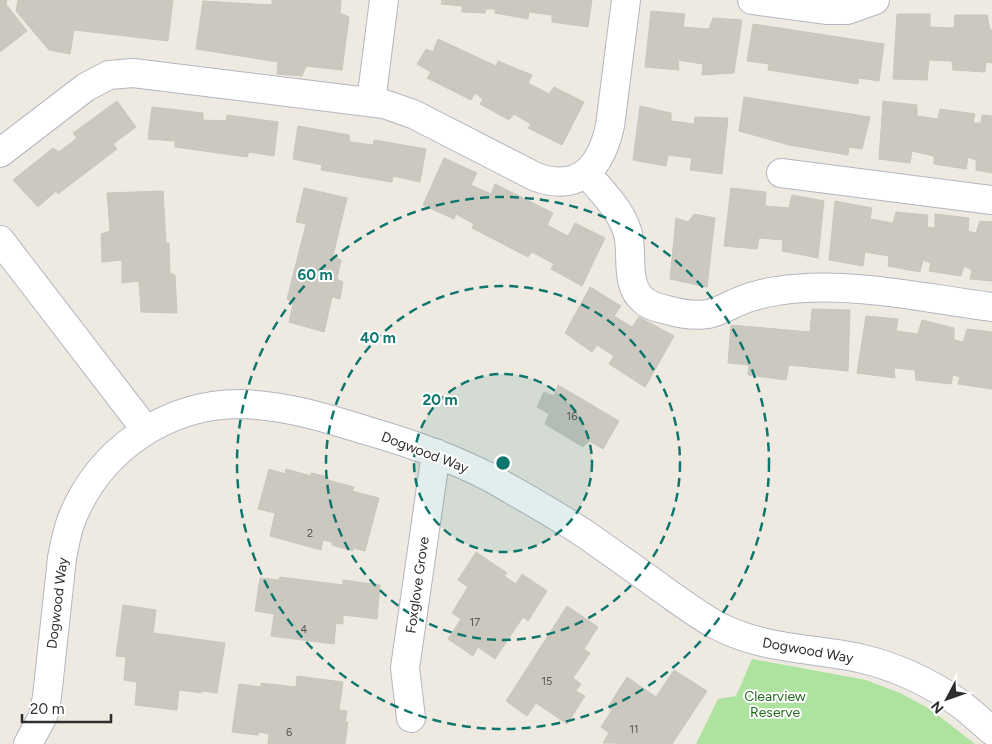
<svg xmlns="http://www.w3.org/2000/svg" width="992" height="744" font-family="Figtree,sans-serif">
  <rect width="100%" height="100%" fill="#eeeae1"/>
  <path fill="#aee39f" d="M752 659 866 680 900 693 930 709 975 744H696L718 699 736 696Z"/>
  <path fill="#cac8bf" stroke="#cac6ba" d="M0 0H7L6 4 27 31 0 52Z
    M18 0H173L168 41 74 30 70 54 49 50 16 11Z
    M272 0H341L340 13 349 17 342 70 306 66 302 76 277 74 278 62 196 49 203 1 272 5Z
    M442 0H592L588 27 552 22V15L529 12 528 19 495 13V9H486L485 13 462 12V6L441 4Z
    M651 11 685 14 683 27 709 29 713 18 742 20 734 73 702 75 703 64 678 60 679 70 645 67Z
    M897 14H930V27L954 28 955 15H987L990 30 992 29V63L986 62 985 72 953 70 952 61 929 60 927 80 893 79Z
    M753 24 884 44 879 81 859 78 858 84 768 70 769 64 747 61Z
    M438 39 496 66 498 61 532 75 528 83 549 94 554 87 584 102 562 145 528 128 531 124 514 114 509 120 480 104 483 99 475 93 471 100 427 78 431 72 417 64 426 49 433 52Z
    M744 97 870 117 862 149 849 147 848 155 789 145 739 131Z
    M117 101 136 127 113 144 117 149 58 194 56 191 38 207 13 180 53 148 59 152 77 138 73 133Z
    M883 101 917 105V116L938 119 940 109 975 114 973 123H981L982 115 992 116V173L976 170V160L968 157 966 169 934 164V156L912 151 910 163 879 159Z
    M640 106 671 113V121L694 124 695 117 728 118 722 174 690 170 692 158 668 155 666 166 633 160Z
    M152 107 203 113V120L226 121 227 115 278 122 274 156 249 152 247 157 175 147V141L148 139Z
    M298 126 349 135 350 142 373 145 374 140 426 149 420 182 393 176 392 182 321 170 322 165 293 159Z
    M444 158 477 173 471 185 491 194 495 184 553 213 547 225 568 236 575 223 605 238 582 286 551 269 554 264 532 252 528 257 472 228 474 224 456 214 454 219 423 205Z
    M304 188 347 198 333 256 341 260 337 279 343 282 340 299 332 297 324 332 289 322 293 304 287 299 306 224 296 222Z
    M731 188 766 192 765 206 789 208 792 195 824 201 818 258 782 251 783 240 759 238 757 249 724 246Z
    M163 191 166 243H169L170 273 175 275 177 313 141 312 139 281 122 283V260L102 262 101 234 110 231 107 193Z
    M835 201 872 208 870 219 893 223 896 212 928 215 927 227 935 228V214L969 218 968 231 976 233 980 221 992 222V281L970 279 972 270 964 266 961 276 929 271 931 263 923 260 920 272 888 266 889 256 865 252 863 266 829 260Z
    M694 214 715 218 707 287 670 279 676 218 688 222Z
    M590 287 621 306 614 316 632 327 639 317 674 336 645 387 609 364 614 356 597 345 592 352 565 333Z
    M812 309 850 310 848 371 789 365 786 380 748 375 749 365 728 363 731 325 810 332Z
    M866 316 898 319 896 331 918 334 922 320 954 328V340L963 342 967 329 992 332V389L958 384 960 377 953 375 951 384 916 380 915 370 894 368 895 378 857 373Z
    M558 385 619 421 603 449 589 441 583 447 545 424 549 414 537 407 544 392 554 396Z
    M269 469 285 474 286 469 311 476V473L328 477V480L354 487 352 491 379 498 365 551 353 548V551L332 545V542L323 540 321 550 270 536 275 513 258 509Z
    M476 552 507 573 504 576 516 584 522 574 547 591 528 621 523 617 495 659 478 647 473 656 448 639 461 619 452 613 468 587 458 580Z
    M280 577 343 585V580L380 585 377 619 343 615V624L336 623 334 644 271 636 274 614 255 611 260 578 279 580Z
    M123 605 156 610 153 633 225 643 217 693 202 691V693L179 690 177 710 135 705 137 682 124 680 126 657 116 656Z
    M567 606 598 627 584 649 590 653 573 678 581 684 576 691 585 696 567 724 536 703 527 716 506 701Z
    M674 670 707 691 672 744 603 743 609 733 601 727 612 710 608 707 627 677 656 697Z
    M297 676 343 682 339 710 347 711 345 722H348L345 744H268L269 734 259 732 258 735 232 732 239 684 261 687V683L296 687Z"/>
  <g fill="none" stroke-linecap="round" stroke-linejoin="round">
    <g stroke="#b4b5c0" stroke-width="30">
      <path id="minor" d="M752 0 826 10H847L875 0
        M371 102 384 0
        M0 153 86 87 109 75 133 73 384 104 413 114 536 177C580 193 601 166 610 126L626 0
        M586 173C602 192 625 213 629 239 632 258 626 286 643 300 649 306 659 308 667 310 681 314 694 316 708 314 717 312 725 308 733 304 746 298 762 293 777 291 846 280 923 298 992 307
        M781 173 992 200
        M0 240 146 430
        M411 718 405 668 436 453
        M28 744 43 716 47 697 62 558C65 544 67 529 73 516 101 449 167 404 240 404 285 405 326 418 368 431 410 443 452 458 491 478 522 496 555 514 585 534 612 553 639 572 665 591 682 603 698 615 716 625 761 649 810 648 859 658 894 666 929 682 959 703 970 711 981 721 992 731"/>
    </g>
    <use href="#minor" stroke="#fff" stroke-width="28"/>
  </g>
  <circle cx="503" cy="463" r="89" fill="#0f766e" fill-opacity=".12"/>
  <g fill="none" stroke="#0f766e" stroke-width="2.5" stroke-dasharray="9 6">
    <circle cx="503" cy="463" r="89"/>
    <circle cx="503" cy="463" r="177"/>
    <circle cx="503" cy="463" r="266"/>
  </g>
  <g text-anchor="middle" stroke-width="4" stroke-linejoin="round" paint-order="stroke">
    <g font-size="11" fill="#555452">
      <text x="572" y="420">16</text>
      <text x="310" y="537">2</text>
      <text x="475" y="626">17</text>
      <text x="304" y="633">4</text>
      <text x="547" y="685">15</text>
      <text x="634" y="733">11</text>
      <text x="289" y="736">6</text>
    </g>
    <g font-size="14" fill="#2e2e2e" stroke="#fff">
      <text transform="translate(425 452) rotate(21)" y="5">Dogwood Way</text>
      <text transform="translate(417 585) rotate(-82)" y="5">Foxglove Grove</text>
      <text transform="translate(57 603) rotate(-83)" y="5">Dogwood Way</text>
      <text transform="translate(808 650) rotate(10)" y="5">Dogwood Way</text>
    </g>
    <g font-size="14" fill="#246c1d" stroke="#fff">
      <text x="775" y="701">Clearview<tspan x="775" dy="16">Reserve</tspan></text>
    </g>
  </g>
  <circle cx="503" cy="463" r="8" fill="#0f766e" stroke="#fff" stroke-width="2.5"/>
  <g font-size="15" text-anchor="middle" font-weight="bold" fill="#0f766e" stroke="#fff" stroke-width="4" stroke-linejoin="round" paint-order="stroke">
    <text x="315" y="280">60 m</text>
    <text x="378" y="343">40 m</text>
    <text x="440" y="405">20 m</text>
  </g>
  <g transform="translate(947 699) rotate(229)" stroke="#ffffff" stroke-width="4" paint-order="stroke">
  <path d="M0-4L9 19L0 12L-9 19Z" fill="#2e2e2e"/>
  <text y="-8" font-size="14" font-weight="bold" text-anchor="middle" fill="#2e2e2e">N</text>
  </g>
  <path d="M22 714v8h89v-8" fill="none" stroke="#2e2e2e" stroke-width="2.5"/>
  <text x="30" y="714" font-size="15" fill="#2e2e2e" stroke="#ffffff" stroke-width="4" paint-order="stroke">20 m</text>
</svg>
